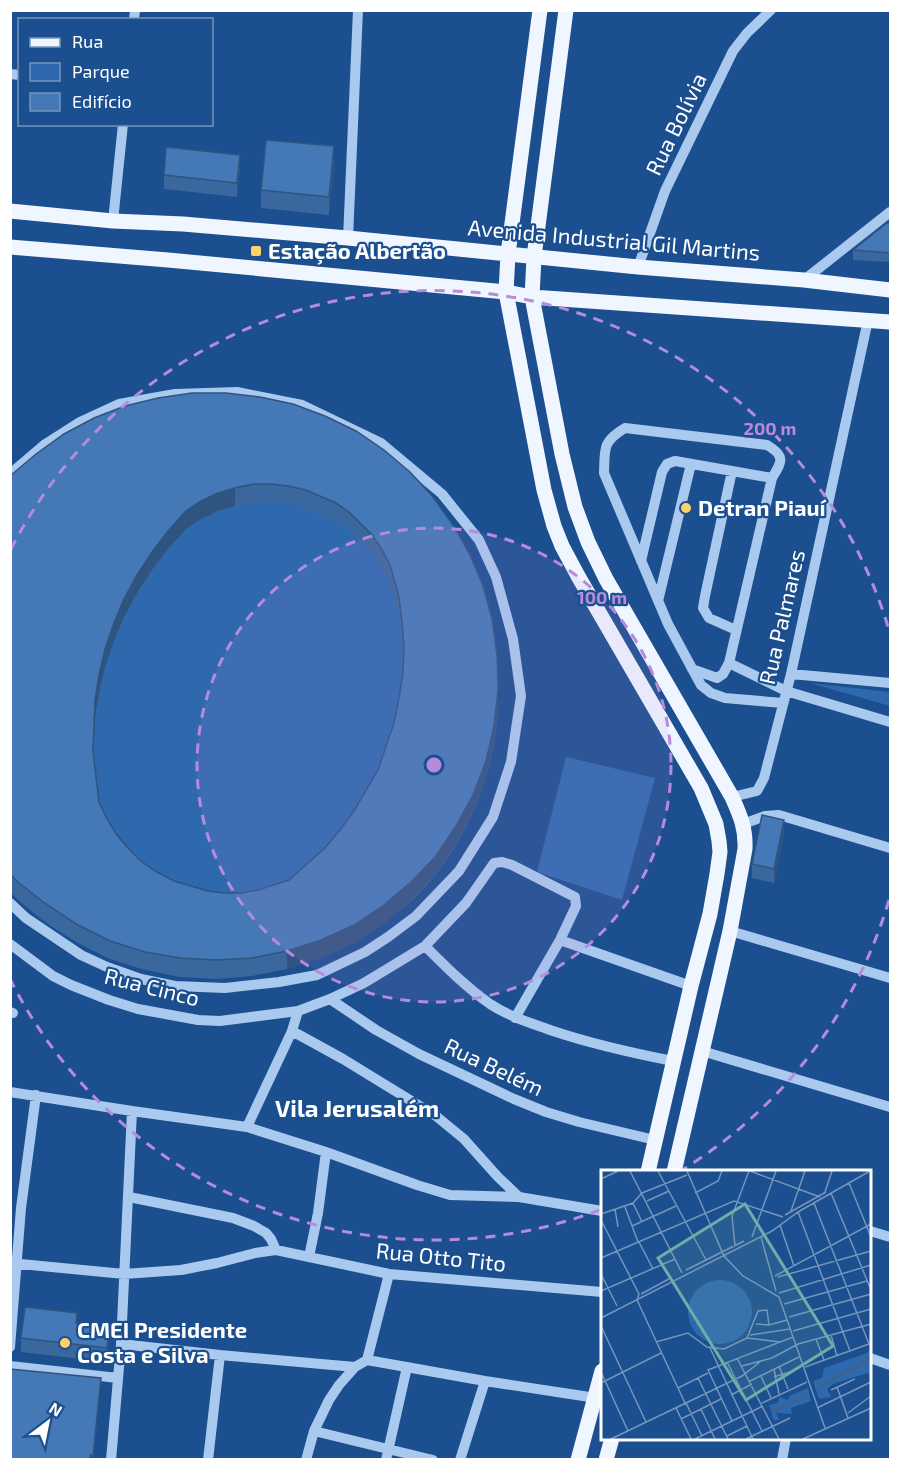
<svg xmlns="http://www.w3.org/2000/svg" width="901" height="1470" font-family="'Exo 2',sans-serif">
  <rect width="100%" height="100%" fill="#1b4f8f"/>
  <path fill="#2e69ad" d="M293 423 498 709C497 721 496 733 494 745 483 803 454 862 410 902 392 917 373 930 354 943L110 959C73 941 39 922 11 892V494Z
    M810 683 890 692V706Z
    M566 757 655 778 622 900 537 872Z"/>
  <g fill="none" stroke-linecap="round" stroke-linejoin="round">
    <path stroke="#a9c9ee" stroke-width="10" d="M134 20 135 10
      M10 74 20 75
      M113 221 123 124
      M348 238 358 10
      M638 267 665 191 733 51 747 33 771 10
      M804 280 890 212
      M732 471 705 596 703 608 709 618 736 630
      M10 474 44 445 80 422 119 404 175 394 237 392 302 405 381 443 442 494 479 540 496 577 513 639 521 696 511 762 493 817 459 871 416 916 388 937 365 952 317 975 279 982 225 988 175 986 141 979 107 967 81 955 26 918 10 903
      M641 561 662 472 667 464 675 461 772 478
      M658 601 691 464
      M692 669 717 678 723 674 729 663
      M791 674 890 683
      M783 703 725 698 711 693 701 685 668 624 604 473C605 448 602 442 625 428L767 445C786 456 782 462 772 478L729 663 786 691 890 722
      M732 797 757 791 764 778 791 674 868 320
      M743 824 765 816 779 815 890 848
      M730 931 890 978
      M560 940 691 986
      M10 944 53 976 71 985 109 1000 138 1009 198 1020 220 1021 298 1011 330 999 364 983 425 946 466 903 494 863 502 862 512 865 571 895 575 897 576 906 560 940 515 1018
      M425 946C446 967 466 987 490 1004 510 1017 531 1023 553 1031 592 1044 632 1053 673 1061
      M330 999 376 1030 419 1054 514 1099 546 1112 579 1122 655 1140
      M298 1011 292 1031 343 1059 436 1116 464 1139 498 1177 519 1197
      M10 1012 13 1013
      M702 1051 890 1107
      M10 1092 132 1111 247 1127 326 1152 417 1185 450 1195 519 1197 602 1211
      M247 1127 292 1031
      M129 1197 233 1218 254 1226 266 1233 271 1239 276 1250
      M870 1231 890 1237
      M309 1257 318 1213 326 1152
      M10 1263 124 1274 181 1270 217 1263 255 1253 276 1250 389 1274 602 1292
      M121 1344 220 1355 355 1367
      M10 1347 21 1208 36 1095
      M870 1358 890 1365
      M367 1360 389 1274
      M10 1366 118 1378
      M314 1431 433 1460
      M111 1460 121 1344 132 1111
      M208 1460 220 1355
      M306 1460 314 1431 329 1400 339 1385 355 1367 367 1360 485 1381 596 1398
      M386 1460 407 1367
      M460 1460 485 1381
      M782 1460 786 1438"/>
    <path stroke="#f0f6ff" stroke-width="15" d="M540 10 508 254 506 292 544 490 554 526 562 546 578 576 701 788 716 824 719 841 720 852 717 874 710 914 691 986 648 1172
      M566 10 534 257 532 297 562 454 575 507 588 542 606 579 732 797C740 815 746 828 745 849L730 931 674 1172
      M10 211 113 221 183 224 348 238 638 267 804 280 890 290
      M10 247 168 260 506 292 532 297 890 322
      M578 1460 602 1371
      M606 1460 612 1438"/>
  </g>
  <path fill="#3a679d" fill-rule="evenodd" d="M334 165 329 215 261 208V190Z
    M240 169 237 197 164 189V175Z
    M891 226V262L853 260V250Z
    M293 404 498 709 494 744 486 779 473 813 456 844 436 874 411 900 384 923 354 943 321 958 287 969 252 976 216 979 180 977 145 970 110 959 78 943 42 919 19 901 10 892V476ZM271 502 288 504 306 508 336 522 350 531 373 554 382 568 390 583 399 615 402 640 403 673 399 698 394 723 378 770 354 811 340 830 325 848 289 880 258 890 241 893H224L208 891 174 881 157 872 142 862 129 849 117 835 107 819 99 802 93 755 95 718 99 693 105 667 114 641 124 617 137 593 152 570 168 549 186 529 201 519 218 511 235 506 253 503Z
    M784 834 774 883 752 878V864Z
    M77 1323 109 1340 107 1362 21 1352V1338Z"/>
  <path fill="#305480" d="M334 146V165L329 215V197Z
    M240 155V169L237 197V183Z
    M235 488V506L218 511 201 519 186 529 168 549 152 570 137 593 124 617 114 641 105 667 99 693 95 718 93 770 95 700 99 675 105 649 114 623 124 599 137 575 152 552 168 531 186 511 201 501 218 493Z
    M498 690V709L494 744 486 779 473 813 456 844 436 874 411 900 384 923 354 943 321 958 287 969V951Z
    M784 820V834L774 883V869Z
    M109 1327V1340L107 1362V1348Z
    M101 1378V1387L93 1460V1456Z"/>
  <path fill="#4478b7" stroke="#305480" stroke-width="1.5" fill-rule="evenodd" d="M266 140 334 146 329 197 261 190Z
    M166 147 240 155 237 183 164 175Z
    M888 222 891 226V253L853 250Z
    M192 393H226L260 397 293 404 325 416 356 431 384 450 410 472 433 497 453 525 470 555 483 586 492 619 497 655 498 690 494 726 486 761 473 795 456 826 436 856 411 882 384 905 354 925 321 940 287 951 252 958 216 960 180 958 145 952 110 941 78 925 42 901 19 883 10 874V476L36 454 64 434 94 418 125 406 158 398ZM253 484H271L288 486 306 490 336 503 350 513 373 536 382 550 390 565 399 597 402 622 404 647 403 673 399 698 394 723 378 770 354 811 340 830 325 848 289 880 258 890 241 893H224L208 891 174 881 157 872 142 862 129 849 117 835 107 819 99 802 93 751 95 700 99 675 105 649 114 623 124 599 137 575 152 552 168 531 186 511 201 501 218 493 235 488Z
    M762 815 784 820 774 869 752 864Z
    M25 1307 77 1313 76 1323 109 1327 107 1348 21 1338Z
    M10 1369 101 1378 93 1456 90 1455V1460H10Z"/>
  <circle cx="434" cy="765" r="237" fill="#b68bdc" fill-opacity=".12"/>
  <g fill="none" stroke="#b68bdc" stroke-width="3" stroke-dasharray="10 8">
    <circle cx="434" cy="765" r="237"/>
    <path d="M889 900A475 475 0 0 1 682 1170M600 1210A475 475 0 0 1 11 981M11 549A475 475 0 0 1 889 630"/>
  </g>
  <g fill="#ffd166" stroke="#1b4f8f" stroke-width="2">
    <rect x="250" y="245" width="12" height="12" rx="3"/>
    <circle cx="686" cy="508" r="6"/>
    <circle cx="65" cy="1343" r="6"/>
  </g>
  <g text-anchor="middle" stroke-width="4.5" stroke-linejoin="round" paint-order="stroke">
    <g font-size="22" fill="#fff" stroke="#1b4f8f">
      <text transform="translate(676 124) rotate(-64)" y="8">Rua Bolívia</text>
      <text transform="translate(614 240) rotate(5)" y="8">Avenida Industrial Gil Martins</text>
      <text transform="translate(782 617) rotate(-77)" y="8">Rua Palmares</text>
      <text transform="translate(152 987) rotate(14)" y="8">Rua Cinco</text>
      <text transform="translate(494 1067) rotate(25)" y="8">Rua Belém</text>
      <text transform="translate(441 1257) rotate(6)" y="8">Rua Otto Tito</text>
    </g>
    <g font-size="22" font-weight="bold" fill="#fff" stroke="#1b4f8f" text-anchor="start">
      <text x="268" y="259">Estação Albertão</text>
      <text x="698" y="516">Detran Piauí</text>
      <text x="77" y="1338">CMEI Presidente<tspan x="77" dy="25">Costa e Silva</tspan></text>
    </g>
    <g font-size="24" font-weight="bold" fill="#fff" stroke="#1b4f8f">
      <text x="357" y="1117">Vila Jerusalém</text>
    </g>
  </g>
  <g transform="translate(601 1170)">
    <rect width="270" height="270" fill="#1b4f8f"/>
    <path d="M87 142a32 32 0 1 1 64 0a32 32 0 1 1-64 0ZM270 177V202L232 214 226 219 230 227 218 229 212 211 221 208 223 198 266 183ZM207 218 210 231 190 238 191 244 175 243 178 249 173 251 168 235 177 233 178 227 187 230 188 226Z" fill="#2e69ad"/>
    <path fill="none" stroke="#3c6290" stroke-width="3" d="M214 219 270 188M173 241 207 225"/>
    <path fill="none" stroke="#7695bc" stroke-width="1.5" d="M29 1 81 103M57 1 105 90M86 1 123 86 142 106 178 127 224 258M149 1 219 27M0 9 17 1M248 13 270 67M224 22 231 1M94 23 117 11 121 1M230 23 270 120M46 31 68 21M32 33 41 52M24 37 37 72M14 39 17 57M190 41 204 1M197 42 249 181M0 44 32 33 41 23 86 5M184 45 225 22M0 50 38 124 36 130 84 233M179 55 193 96M31 56 75 36M151 67 175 1M160 67 175 121M38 72 52 99M134 76 131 46 148 1M0 88 133 31 182 47M85 100 143 71M0 104 16 136M174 106 270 54M177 107 270 81M0 121 74 89M178 123 270 95M40 124 68 109M183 134 266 111M188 147 270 124M0 148 171 61 197 42 269 1M155 154 168 155 186 150M0 156 45 252M192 161 270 139M149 165 189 159M230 165 236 186M146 168 179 172M215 169 223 190M55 172 87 163 106 177 123 179 146 168 157 141 166 140 168 155M109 178 152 269M136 188 178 269M126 192 161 261M141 196 171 188 197 174 270 154M178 196 187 219M204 197 268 174 213 33M173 199 178 224M0 202 27 261M160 206 170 228M173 207 192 201M97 208 127 269M149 211 198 187M0 213 60 183M236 217 247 248M77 218 107 203M230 220 254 209M130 225 151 214M85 233 101 266M161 233 206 212M75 238 90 269M216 238 270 212M100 239 114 269M247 243 270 226M80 249 120 229M131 251 107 200 192 167M126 266 146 256M10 269 141 206 159 192M94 269 162 236M145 269 189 248M202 269 270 238"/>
    <path fill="#6fada8" fill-opacity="0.15" stroke="#6fada8" stroke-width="3" d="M144 34 232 176 145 230 57 88Z"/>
    <rect width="270" height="270" fill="none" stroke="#fff" stroke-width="3"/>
  </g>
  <circle cx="434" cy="765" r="9" fill="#b68bdc" stroke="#1b4f8f" stroke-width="3"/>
  <g font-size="18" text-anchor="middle" font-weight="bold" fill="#b68bdc" stroke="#1b4f8f" stroke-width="4.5" stroke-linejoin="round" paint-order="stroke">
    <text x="770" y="435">200 m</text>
    <text x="602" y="604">100 m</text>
  </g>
  <rect width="901" height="1470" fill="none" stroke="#ffffff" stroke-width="24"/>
  <rect x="18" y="18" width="195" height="108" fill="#1b4f8f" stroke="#7695bc" stroke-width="1.5"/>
  <rect x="30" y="38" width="30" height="9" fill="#f0f6ff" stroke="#7695bc" stroke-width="1.5"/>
  <text x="72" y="48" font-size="18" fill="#ffffff">Rua</text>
  <rect x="30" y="63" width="30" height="18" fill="#2e69ad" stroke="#7695bc" stroke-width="1.5"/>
  <text x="72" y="78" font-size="18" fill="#ffffff">Parque</text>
  <rect x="30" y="93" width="30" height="18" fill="#4478b7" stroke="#7695bc" stroke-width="1.5"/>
  <text x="72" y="108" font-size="18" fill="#ffffff">Edifício</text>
  <g transform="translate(48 1422) rotate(32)" stroke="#1b4f8f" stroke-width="4.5" paint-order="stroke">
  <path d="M0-4.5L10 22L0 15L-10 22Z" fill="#ffffff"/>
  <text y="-9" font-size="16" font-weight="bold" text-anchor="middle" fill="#ffffff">N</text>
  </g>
</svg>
